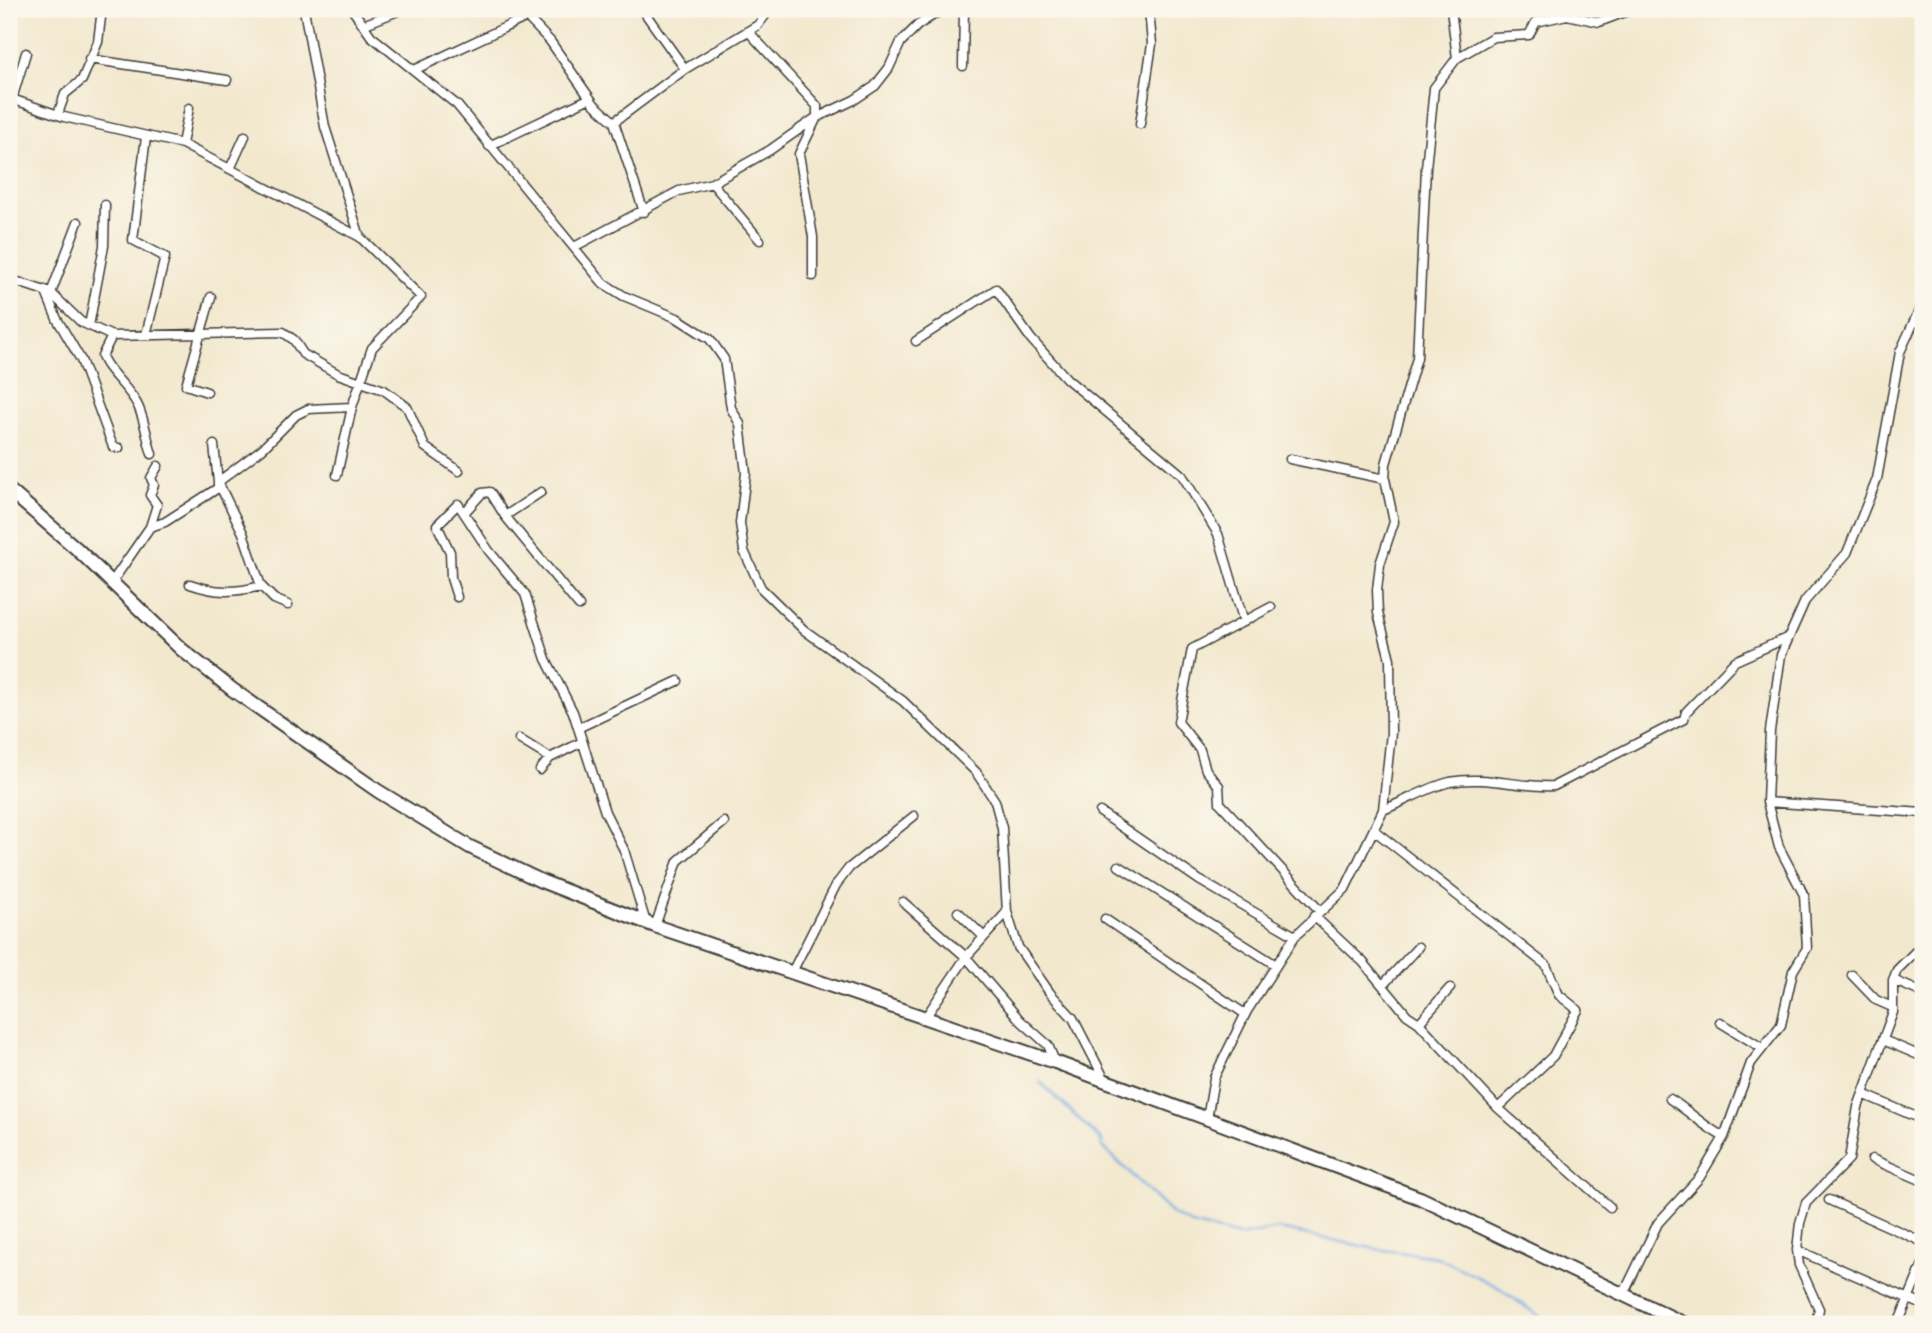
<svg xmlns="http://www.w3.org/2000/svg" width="1932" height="1333" font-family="Alegreya,serif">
  <rect width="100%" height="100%" fill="#fbf7ec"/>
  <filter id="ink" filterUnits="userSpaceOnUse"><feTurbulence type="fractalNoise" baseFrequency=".0143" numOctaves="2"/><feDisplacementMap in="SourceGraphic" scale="14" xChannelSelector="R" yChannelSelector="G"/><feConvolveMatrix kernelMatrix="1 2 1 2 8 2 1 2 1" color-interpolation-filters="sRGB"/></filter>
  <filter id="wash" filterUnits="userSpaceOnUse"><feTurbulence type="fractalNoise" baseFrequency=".00686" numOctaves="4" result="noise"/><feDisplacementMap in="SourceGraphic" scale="28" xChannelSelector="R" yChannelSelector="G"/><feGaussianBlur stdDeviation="1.57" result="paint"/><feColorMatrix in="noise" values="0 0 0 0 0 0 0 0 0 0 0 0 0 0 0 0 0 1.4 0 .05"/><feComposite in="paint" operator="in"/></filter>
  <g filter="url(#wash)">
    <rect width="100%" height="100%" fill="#f2e8ce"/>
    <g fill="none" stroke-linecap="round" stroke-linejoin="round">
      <path stroke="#76aae3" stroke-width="2.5" d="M1040 1082 1102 1141V1146L1172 1214 1191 1224 1239 1236 1279 1229 1376 1249 1437 1257 1498 1287 1550 1324"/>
    </g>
  </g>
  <g filter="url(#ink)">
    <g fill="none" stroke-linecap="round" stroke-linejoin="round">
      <g stroke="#3c3b37" stroke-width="11">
        <path id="minor" d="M304 9 325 127 360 237
          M352 9 371 36 457 105 603 283 624 296 677 318 710 339 724 359 731 408 740 424 746 473 740 523 744 551 761 588 804 630 903 701 976 772 995 801 1002 828 1007 912 1018 947 1050 993 1073 1018 1105 1080
          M519 9 550 41 594 104 614 122 644 212
          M642 9 685 69
          M1451 9 1457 58
          M363 25 403 9
          M748 31 817 106V117L799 154 813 237V276
          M89 59 227 80
          M963 66 964 9
          M414 70 527 17
          M9 98 64 117 182 144 360 237 421 297 372 348 352 407 337 475
          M12 99 26 53
          M58 114 65 94 82 80 98 42 102 9
          M614 122 685 69 758 25 770 9
          M1140 124 1152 44 1149 9
          M182 144 189 108
          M489 146 590 98
          M230 169 245 136
          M712 183 760 240
          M574 247 679 191 712 183 770 150 814 119 854 100 875 86 889 68 901 42 918 25 943 9
          M9 279 51 293 81 322 112 336 283 332 294 340 303 354 338 374 384 390 407 407 425 447 459 471
          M45 290 57 319 81 360 113 447 119 448
          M51 293 78 222
          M89 326 104 246 105 205
          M146 335 165 257 133 240 146 137
          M112 336 102 356C107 372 130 388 138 406 145 421 147 439 152 454
          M916 341 996 289 1031 339 1067 379 1182 475 1218 534 1244 622
          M207 392 186 385 211 297
          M214 445 218 482 243 533 261 586 274 599 288 605
          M1290 459 1385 479
          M464 513 482 493 490 492 505 516 579 606
          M505 516 541 492
          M150 527 157 505 150 495 154 485 151 478 158 466
          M112 582 150 527 165 522 218 488V482L262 449 296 415 308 409 352 407
          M190 584C216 593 234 593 261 586
          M457 597 451 578 450 552 437 525 458 504 489 551 525 594 546 659 573 712 605 812 624 850 646 923
          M1271 607 1192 649 1178 722 1200 750 1206 770 1219 786 1220 803 1320 911
          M578 728 678 681
          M519 739 550 758
          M540 770 550 758 582 742
          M1767 802 1923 813
          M1383 810C1404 802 1428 787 1450 782 1485 775 1520 788 1554 786L1684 719 1686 712 1735 661 1789 637
          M1100 812 1199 880 1295 936
          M1375 831 1546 965 1559 995 1578 1010 1553 1056 1498 1108
          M1119 866 1276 965
          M903 902 966 957 1020 1020 1048 1045 1055 1062
          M958 912 983 936
          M1314 916 1363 962 1407 1015 1419 1023 1498 1108 1610 1207
          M1105 919 1245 1014
          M655 926 678 861 724 822
          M791 974 836 885 849 868 914 816
          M1852 975 1876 1000 1892 1007
          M1893 980 1923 993
          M1383 985 1418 947
          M925 1018 966 957 1007 912
          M1720 1022 1762 1048
          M1419 1023 1450 988
          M1883 1040 1923 1057
          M1863 1094 1923 1120
          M1670 1099C1689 1111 1704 1127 1724 1137
          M1207 1119 1214 1078 1247 1011 1295 936 1345 889 1383 810 1391 733 1390 659 1378 613 1377 590 1380 564 1394 522 1385 479 1386 464 1417 358 1426 168 1434 88 1457 58 1493 37 1529 35 1536 22 1567 15 1599 22 1633 9
          M1872 1159 1923 1181
          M1829 1200 1923 1242
          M1797 1250 1923 1305
          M1623 1295 1658 1223 1700 1177 1724 1137 1751 1063 1781 1025 1793 971 1807 948 1804 895 1779 847 1767 802 1770 731 1781 655 1805 601 1847 553 1877 479 1900 352 1923 302
          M1816 1324 1819 1309 1799 1265 1797 1250 1800 1223 1806 1203 1849 1159 1858 1107 1893 1012V980L1897 970 1923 944
          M1898 1324 1923 1264"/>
      </g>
      <g stroke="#3c3b37" stroke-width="16">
        <path id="secondary" d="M9 490 77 549 181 649 233 690 378 791 470 847 541 881 655 926 1055 1062 1420 1198 1685 1324"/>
      </g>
      <use href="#minor" stroke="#fff" stroke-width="8"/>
      <use href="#secondary" stroke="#fff" stroke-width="12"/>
    </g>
  </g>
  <rect width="1932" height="1333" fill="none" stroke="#fbf7ec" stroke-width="35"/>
</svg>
